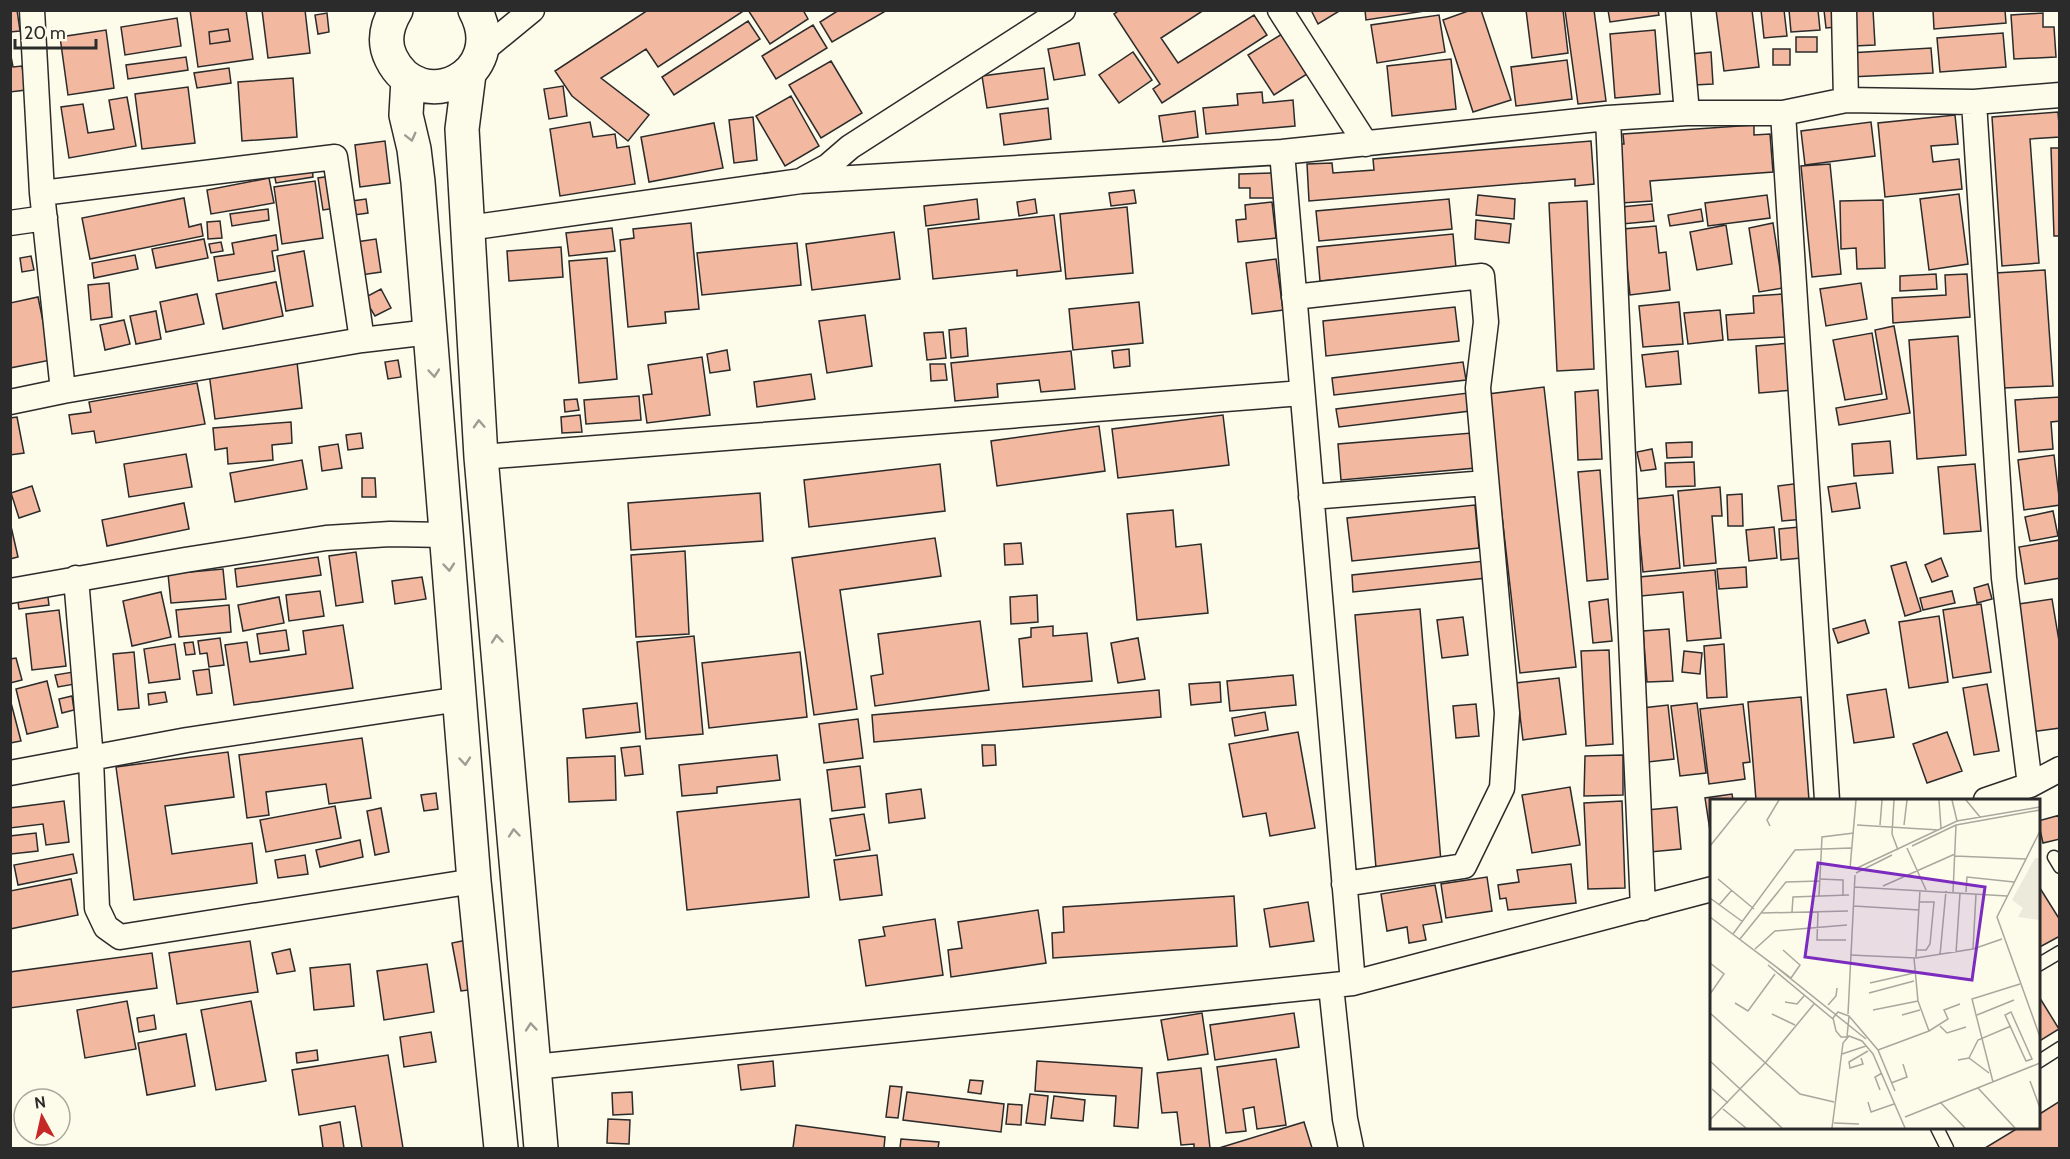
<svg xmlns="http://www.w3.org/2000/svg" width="2070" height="1159" font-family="Cabin,sans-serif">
  <rect width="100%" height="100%" fill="#fdfbea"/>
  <path fill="#f2b8a0" stroke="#2b2b2b" stroke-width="1.5" fill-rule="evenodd" d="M10 10H17L20 31 10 32Z
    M190 10H246L253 59 198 67ZM228 29 230 41 210 44 209 32Z
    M262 10H305L310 53 268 58Z
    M648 10H745L658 67 646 49 601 78 649 115 628 141 572 96 555 71Z
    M748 10H803L808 19 770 44Z
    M839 10H883L884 12 832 42 820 22Z
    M1120 10H1204L1161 38 1178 63 1254 15 1267 35 1162 103 1153 89 1160 84 1114 14Z
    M1311 10H1341L1318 24Z
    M1365 10H1431L1366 20Z
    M1471 10H1481L1511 100 1473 112 1443 20Z
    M1526 10H1563L1568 53 1532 58Z
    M1565 10H1594L1606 101 1578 104Z
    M1608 10H1658L1659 15 1610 22Z
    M1716 10H1752L1759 67 1724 71Z
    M1761 10H1784L1787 36 1764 38Z
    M1789 10H1818L1820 30 1791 32Z
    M1824 10H1835L1837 27 1826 28Z
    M1851 10H1873L1875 45 1854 46Z
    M1933 10H2005L2006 23 1934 29Z
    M327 13 329 32 318 34 315 15Z
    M2043 13V27H2054L2056 57 2014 59 2011 15Z
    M1439 15 1445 52 1377 63 1371 25Z
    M177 18 181 46 125 55 121 27Z
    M748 21 760 39 674 95 662 77Z
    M813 25 827 48 776 79 762 56Z
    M228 29 230 41 210 44 209 32Z
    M106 30 114 88 68 95 60 37Z
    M1655 30 1660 94 1615 98 1610 34Z
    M2003 33 2006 67 1940 72 1937 38Z
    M1282 34 1307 74 1274 95 1248 55Z
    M1796 37H1817V52H1796Z
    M1079 43 1085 75 1054 80 1048 49Z
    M1931 48 1933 73 1850 77 1849 53Z
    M1773 49H1790V65H1773Z
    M10 51 13 67 22 66 26 90 10 92Z
    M1133 52 1152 80 1119 103 1099 75Z
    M1711 52 1713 84 1694 85 1691 54Z
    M186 57 188 70 128 79 126 65Z
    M1451 59 1456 109 1392 116 1387 66Z
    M1567 60 1572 99 1516 106 1511 67Z
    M831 61 862 113 821 138 789 85Z
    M229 68 231 83 197 88 194 73Z
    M1044 68 1048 99 987 108 982 76Z
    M293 78 297 137 242 141 238 82Z
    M563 86 567 116 549 119 544 89Z
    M188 87 195 143 142 149 135 94Z
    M1262 92 1263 103 1293 100 1295 126 1206 134 1203 108 1238 105 1237 94Z
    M791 96 819 146 785 166 756 116Z
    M127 97 136 146 69 158 61 107 83 104 88 133 114 129 109 100Z
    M1048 108 1051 139 1004 145 1000 114Z
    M1195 111 1198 137 1163 142 1159 116Z
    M2058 112 2060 137 2030 139 2039 263 2002 266 1992 117Z
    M1955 115 1958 144 1931 146 1933 162 1959 159 1962 189 1885 197 1878 123Z
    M753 117 757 160 734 163 729 120Z
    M590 122 593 137 615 134 617 148 629 146 635 184 560 196 550 129Z
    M1871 122 1875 156 1805 165 1801 131Z
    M714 123 723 168 649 182 641 137Z
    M1754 125V135L1770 134 1773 172 1650 181 1652 201 1621 203 1616 144H1624L1623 134Z
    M385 141 390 183 360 187 355 145Z
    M1591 141 1594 184 1575 186V179L1309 201 1307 164 1332 163 1333 173 1374 170 1373 159Z
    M2051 148H2060V236H2054Z
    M1830 164 1841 274 1812 277 1801 166Z
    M312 167 313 177 276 183 274 173Z
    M1275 173V198H1250V188H1239V174Z
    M331 176 336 208 323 210 318 178Z
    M269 178 274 203 211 214 207 190Z
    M315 181 323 238 282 244 274 187Z
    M1134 190 1136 203 1111 206 1109 193Z
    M1959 194 1968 264 1929 270 1920 199Z
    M1478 195 1515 199 1514 219 1476 215Z
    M1767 195 1770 218 1708 226 1705 203Z
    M184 198 189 227 201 224 203 236 90 259 82 218Z
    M366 199 368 213 354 215 352 201Z
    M977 199 979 219 926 226 924 206Z
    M1035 199 1037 213 1019 216 1017 202Z
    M1449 199 1452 229 1319 241 1316 211Z
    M1883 200 1885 268 1857 269 1856 248 1841 249 1840 201Z
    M1587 201 1594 369 1557 371 1549 203Z
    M1272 202 1276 238 1238 242 1236 220 1246 219 1245 205Z
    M1652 204 1654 221 1622 224 1621 207Z
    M1127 207 1133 273 1066 279 1060 214Z
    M268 209 269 220 232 226 230 214Z
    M1701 209 1703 221 1670 226 1668 215Z
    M1054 215 1061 271 1017 276V270L933 279 928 229Z
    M1476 220 1511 224 1509 243 1475 239Z
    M220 221 222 238 208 239 207 222Z
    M691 223 699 309 665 312 666 323 628 327 620 240 634 238 633 229Z
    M1773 223 1783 288 1759 292 1749 228Z
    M1726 225 1732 264 1697 270 1690 232Z
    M1656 226 1659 253 1666 252 1670 290 1630 295 1623 229Z
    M612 228 615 251 569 256 566 233Z
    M894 232 900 279 812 290 806 244Z
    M1453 234 1456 268 1320 281 1317 247Z
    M276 235 278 250 272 251 275 271 218 281 214 257 234 254 232 243Z
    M204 239 208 258 156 268 152 249Z
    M376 239 381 272 361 275 356 242Z
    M221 242 223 251 211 253 209 244Z
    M797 243 801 285 702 295 697 253Z
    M561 247 563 277 509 281 507 251Z
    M304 251 313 306 286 311 277 256Z
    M135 255 138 269 94 278 92 263Z
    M31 256 34 270 22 272 20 258Z
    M607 258 617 379 579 383 569 261Z
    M1276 259 1283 310 1252 314 1246 263Z
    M2045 270 2053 386 2003 388 1995 273Z
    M1936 274 1937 289 1900 291V276Z
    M1967 274 1970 317 1893 323 1892 298 1946 295 1945 275Z
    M276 282 283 316 223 329 216 294Z
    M109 283 112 317 91 320 88 285Z
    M1861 283 1867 319 1826 326 1820 289Z
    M381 289 391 308 375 316 364 298Z
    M197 294 204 324 166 332 160 302Z
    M1782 294 1785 337 1728 340 1726 315 1754 313 1753 296Z
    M38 297 51 360 10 368V303Z
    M1139 302 1143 343 1073 350 1069 309Z
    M1679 302 1683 344 1643 347 1639 306Z
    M1455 307 1459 341 1326 356 1323 321Z
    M1720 310 1723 340 1688 344 1684 313Z
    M156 311 161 339 136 344 130 316Z
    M865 315 872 366 827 373 819 321Z
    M124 320 130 344 105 350 100 325Z
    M1894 326 1910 413 1839 425 1836 408 1887 399 1875 330Z
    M966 328 968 356 951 358 949 330Z
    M943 332 946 358 927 360 924 333Z
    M1872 333 1882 394 1845 400 1833 340Z
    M1958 336 1966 455 1917 459 1909 340Z
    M1791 343 1794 390 1759 393 1756 346Z
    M1129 349 1130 366 1114 368 1112 351Z
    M727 350 730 370 710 373 707 354Z
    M1071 351 1075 389 1041 392 1039 380 997 384 998 397 955 401 951 363Z
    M1678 351 1681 384 1646 387 1642 355Z
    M702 357 710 415 647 423 643 395 652 394 648 365Z
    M398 360 401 377 388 379 385 362Z
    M297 362 302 408 215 419 209 373Z
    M1463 362 1466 380 1334 395 1332 378Z
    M930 364H945L947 380 931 381Z
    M811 374 815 399 757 407 754 382Z
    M197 383 205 424 96 443 94 431 72 434 69 415 91 412 89 402Z
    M1544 387 1576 667 1520 673 1488 394Z
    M1598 390 1602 459 1578 460 1575 392Z
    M1468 393 1470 411 1339 427 1336 409Z
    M639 396 641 420 586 424 584 400Z
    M2060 397V421L2051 422 2053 449 2019 452 2015 400Z
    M577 399 579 410 565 412 564 400Z
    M580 415 582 432 562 433 561 417Z
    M1223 415 1229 465 1118 478 1112 429Z
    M17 417 24 453 10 455V418Z
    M291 422 292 443 272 445 273 460 228 464 227 448 215 450 213 428Z
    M1099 426 1105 471 997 486 991 441Z
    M361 433 363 448 348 450 346 435Z
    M1472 433 1476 468 1341 480 1338 444Z
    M1890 441 1893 473 1854 476 1852 444Z
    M1692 442V457L1667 458 1666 443Z
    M338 444 342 468 322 471 319 447Z
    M1652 449 1656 469 1641 471 1637 452Z
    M186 454 192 487 129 497 124 464Z
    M2054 455 2060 505 2024 510 2018 460Z
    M302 460 307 489 235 502 230 473Z
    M1694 462 1695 486 1666 487 1665 463Z
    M940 464 945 511 809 527 804 480Z
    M1975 464 1981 531 1944 534 1938 467Z
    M1600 470 1608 579 1587 581 1578 472Z
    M362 478H375L376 497H362Z
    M1801 483 1805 519 1782 521 1778 486Z
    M1856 483 1860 508 1832 512 1828 487Z
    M32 486 40 511 19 518 11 493Z
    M1720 487 1722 516H1712L1716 563 1684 566 1678 491Z
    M760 493 763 541 631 550 628 503Z
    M1742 494 1743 526H1728L1727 495Z
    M1673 495 1680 568 1643 572 1636 499Z
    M184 503 189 529 107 546 102 520Z
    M1475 505 1479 548 1352 561 1347 518Z
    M1173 510 1176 547 1201 544 1208 613 1137 620 1127 514Z
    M2053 511 2058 536 2030 541 2025 517Z
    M10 522 18 557 10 559Z
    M1774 527 1777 558 1749 561 1746 530Z
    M1799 527 1801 558 1781 560 1779 529Z
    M935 538 941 576 840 590 857 709 814 715 792 558Z
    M2060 540V578L2025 584 2019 547Z
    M1021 543 1023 564 1005 565 1004 544Z
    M685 551 689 634 636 637 631 555Z
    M356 552 363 602 336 606 329 556Z
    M318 557 321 575 237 587 235 569Z
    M1941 558 1948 576 1932 582 1925 565Z
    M1485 561 1487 578 1353 592 1352 575Z
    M1906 562 1921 611 1905 616 1891 566Z
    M1746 567 1747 587 1719 589 1717 569Z
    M223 569 226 599 171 603 168 574Z
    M1715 570 1721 638 1687 641 1683 592 1641 596 1639 577Z
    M422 577 426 599 395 604 392 581Z
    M1988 584 1992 599 1977 603 1974 588Z
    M47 590 49 605 19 609 17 595Z
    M320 591 324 616 289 621 286 595Z
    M1952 591 1955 603 1923 610 1920 598Z
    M161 592 171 637 132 646 123 601Z
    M1037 595 1038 622 1011 624 1010 597Z
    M279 597 284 623 243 631 238 605Z
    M1608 599 1612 641 1593 643 1589 602Z
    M2052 599 2060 647V728L2031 732 2012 605Z
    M1981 604 1991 672 1953 678 1943 610Z
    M229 605 231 632 179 637 176 610Z
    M1420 609 1441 862 1376 868 1355 615Z
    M59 610 66 666 32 670 26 614Z
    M1939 616 1948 682 1909 688 1899 622Z
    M1463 617 1468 655 1442 658 1437 620Z
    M1865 620 1869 633 1838 643 1833 629Z
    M980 621 989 690 875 706 871 676 883 674 878 634Z
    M343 625 353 688 234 705 225 645 247 642 250 662 306 654 303 631Z
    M1053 626V636L1087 633 1092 681 1023 687 1019 639 1031 637V628Z
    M1669 629 1673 681 1647 682 1643 631Z
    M286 630 289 650 260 654 257 634Z
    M694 636 703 734 646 739 637 642Z
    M220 638 224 665 209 667 207 653 200 654 198 641Z
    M1138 638 1145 679 1118 683 1111 643Z
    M193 642 195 654 186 655 184 643Z
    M175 644 180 679 149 683 144 649Z
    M1724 644 1727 697 1707 698 1704 646Z
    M1609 650 1613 744 1586 746 1581 651Z
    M1684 651 1702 653 1700 674 1682 672Z
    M134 652 139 708 118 710 113 654Z
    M800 652 807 717 709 728 702 663Z
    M16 658 22 680 10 683V659Z
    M209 669 212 693 197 695 193 671Z
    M73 672 75 684 58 687 55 675Z
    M1293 675 1296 705 1230 711 1227 681Z
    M1559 678 1566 734 1523 740 1516 683Z
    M47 681 58 727 27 734 16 689Z
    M1220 682 1221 702 1191 705 1189 684Z
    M1987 684 1999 751 1974 755 1963 688Z
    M1886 689 1894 737 1854 743 1847 695Z
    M1159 690 1161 717 874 742 872 715Z
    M165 692 167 702 149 705 148 694Z
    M72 696 74 710 62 713 59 699Z
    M1801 697 1809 800H1756L1748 702Z
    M10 699 21 741 10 743Z
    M637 703 640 732 586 738 583 709Z
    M1697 703 1706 773 1680 776 1671 706Z
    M1476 704 1479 736 1456 738 1453 706Z
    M1743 704 1750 762 1743 763 1745 779 1709 784 1700 709Z
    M1668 705 1674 759 1648 762 1642 708Z
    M1265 712 1268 730 1235 736 1232 718Z
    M858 719 863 758 824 763 819 724Z
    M1298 732 1315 828 1270 836 1266 813 1243 817 1229 744Z
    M1947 732 1962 771 1927 783 1913 744Z
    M362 738 371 798 329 804 326 784 266 792 269 815 247 818 239 755Z
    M982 745H995L996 765 983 766Z
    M640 746 643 774 625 776 621 748Z
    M228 752 234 797 165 806 172 854 252 843 257 883 134 900 116 767Z
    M777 755 780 780 717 787V793L682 796 679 765Z
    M1623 755V795L1584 796 1585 756Z
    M615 756 616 800 569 802 567 758Z
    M860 766 865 807 832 811 827 770Z
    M1570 787 1580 845 1532 853 1522 795Z
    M921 789 925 818 889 823 886 794Z
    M436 793 438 809 424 811 421 795Z
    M1732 794 1733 800H1712V844L1705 798Z
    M800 799 809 897 687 910 677 812Z
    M64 801 69 842 46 845 43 824 10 828V808Z
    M1622 801 1625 888 1588 889 1584 803Z
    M335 806 341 838 266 852 260 820Z
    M1677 807 1681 849 1650 852 1647 810Z
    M381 808 389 852 375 855 367 811Z
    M864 814 870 850 836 856 830 819Z
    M2060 815V839L2043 843 2038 821Z
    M36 833 38 851 11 854 10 836Z
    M360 840 363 857 320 867 316 850Z
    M73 854 77 873 18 885 14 865Z
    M305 855 308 874 278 878 275 860Z
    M877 855 882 895 840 900 834 860Z
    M1571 864 1576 903 1508 910 1506 898 1500 899 1498 885 1519 882 1517 870Z
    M1487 877 1492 911 1446 918 1441 884Z
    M71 879 78 915 10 929V891Z
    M1435 885 1442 922 1423 925 1426 940 1409 943 1407 927 1387 931 1381 894Z
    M2038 885 2060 920V936L2038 948Z
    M1234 896 1237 946 1053 958 1052 933 1064 932 1063 907Z
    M1308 902 1314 941 1270 947 1264 909Z
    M1038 910 1046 963 951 977 948 950 962 948 958 922Z
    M935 919 943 975 866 986 859 940 885 936 883 927Z
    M467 940 476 989 461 991 452 943Z
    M250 941 258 992 177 1004 169 953Z
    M290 949 295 971 277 974 272 953Z
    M152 953 157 988 10 1008V972Z
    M350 964 354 1006 314 1010 310 968Z
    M427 964 434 1012 384 1020 377 971Z
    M2038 995 2059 1029 2038 1042Z
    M127 1001 136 1049 85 1058 77 1010Z
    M251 1001 266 1081 216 1090 201 1010Z
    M1202 1013 1208 1054 1168 1060 1161 1020Z
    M1294 1013 1299 1047 1215 1060 1210 1025Z
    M154 1015 156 1029 139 1032 137 1018Z
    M431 1032 436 1062 404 1067 400 1037Z
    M186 1034 195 1086 147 1095 138 1043Z
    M317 1050 318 1060 297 1063 296 1053Z
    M388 1055 403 1148H362L355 1106 299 1115 292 1070Z
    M1276 1059 1286 1125 1257 1129 1254 1107 1243 1109 1246 1131 1226 1133 1217 1067Z
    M773 1061 775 1086 741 1090 738 1065Z
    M1037 1061 1142 1068 1138 1128 1114 1126 1116 1096 1035 1091Z
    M1201 1068 1210 1148H1194V1144L1181 1145 1177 1112 1162 1113 1157 1073Z
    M970 1080 983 1081 981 1094 968 1092Z
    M890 1086 902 1087 898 1118 886 1117Z
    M632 1092 633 1114 613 1115 612 1093Z
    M907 1092 1004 1104 1001 1132 903 1120Z
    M1030 1094 1048 1096 1045 1125 1026 1123Z
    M1054 1096 1085 1100 1083 1121 1051 1118Z
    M2060 1101V1148H1985L2018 1128H2038V1115Z
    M1008 1104 1022 1105 1021 1125 1006 1124Z
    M608 1119 630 1120 629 1144 607 1143Z
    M340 1122 344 1148H323L320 1126Z
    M1304 1122 1312 1148H1219Z
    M796 1125 885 1137 884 1148H793Z
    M901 1139 939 1142 938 1148H900Z"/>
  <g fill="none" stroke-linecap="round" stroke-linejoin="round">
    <g stroke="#2b2b2b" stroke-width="15">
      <path id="lane" d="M2054 857 2060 867
        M2038 965 2060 952
        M2038 1062 2060 1048
        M1937 1128 1947 1148"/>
    </g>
    <g stroke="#2b2b2b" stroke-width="27">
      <path id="street" d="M32 10 42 193 63 391
        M1280 10 1366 144
        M1678 10 1687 113
        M1844 10 1846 100
        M482 51 532 10
        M1974 102 2004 578 2030 785
        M1783 113 1827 800
        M1608 118 1643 908
        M1282 152 1353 983
        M804 179 828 166 850 147 1063 10
        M42 193 335 157 362 340
        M10 223 45 218
        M468 228 801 181 1282 152 1608 118 1687 113H1783L1846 100 1974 102 2060 95
        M1294 297 1482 276 1486 322 1478 388 1507 713 1502 788 1464 866 1344 884
        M10 402 63 391 362 340 430 332
        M481 457 1302 393
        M1311 497 1486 483
        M76 578 91 759 97 908 106 927 120 937 474 881
        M10 591 185 560 326 538 390 534 447 535
        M10 773 187 740 460 699
        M1986 800 2030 785 2060 769
        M1331 986 1345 1119 1351 1148
        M534 1067 1353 983 1712 889"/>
    </g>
    <g stroke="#2b2b2b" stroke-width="36">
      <path id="highway" d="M396 10C387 25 383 42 391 58 420 118 510 75 475 10
        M469 74 462 129 481 457 541 1148
        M408 79 406 115 414 149 418 182 474 881 501 1148"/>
    </g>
    <use href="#lane" stroke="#fdfbea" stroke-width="12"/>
    <use href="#street" stroke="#fdfbea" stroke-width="24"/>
    <use href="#highway" stroke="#fdfbea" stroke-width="33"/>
  </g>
  <defs><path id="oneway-chevron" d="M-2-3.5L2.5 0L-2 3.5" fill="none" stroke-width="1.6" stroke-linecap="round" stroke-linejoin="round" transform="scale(1.5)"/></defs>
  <g stroke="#9e9d94">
    <use href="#oneway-chevron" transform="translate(411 137) rotate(76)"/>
    <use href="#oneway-chevron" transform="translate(434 373) rotate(85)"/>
    <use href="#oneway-chevron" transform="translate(479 424) rotate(-93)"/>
    <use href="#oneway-chevron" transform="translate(449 567) rotate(85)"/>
    <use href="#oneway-chevron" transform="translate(497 639) rotate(-95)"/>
    <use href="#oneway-chevron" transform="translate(465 761) rotate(85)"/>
    <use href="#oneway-chevron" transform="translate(514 833) rotate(-95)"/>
    <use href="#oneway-chevron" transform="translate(531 1027) rotate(-95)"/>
  </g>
  <g transform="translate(1710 799)">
    <rect width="330" height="330" fill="#fdfbea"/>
    <path d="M325 59H330V121L308 118 313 109 302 101Z" fill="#ecebdb"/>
    <path fill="none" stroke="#a9a89e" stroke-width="1.5" d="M184 1 182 35 188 51M229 1 231 29M242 1 247 22M256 1 270 18M147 26 229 31M170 26 172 1M194 26 197 1M60 27 57 21 69 1M330 32 287 118 330 238M0 47 37 1M202 47 246 26 330 11M197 49 216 91M245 57 316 60M140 69 146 1M145 70 247 22 330 8M146 74 182 56M8 80 44 110M109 80 133 81V96M173 87 245 55M145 88 297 97M243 93 246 26M256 93 257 78 304 83M109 97 112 38 144 34M0 99 33 123M9 106 22 91M144 107 209 111M82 113 83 98 139 96M108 113 107 141H136M52 114 138 112M0 118 81 179M23 135 85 51 141 49M30 140 76 83 109 82M45 150 65 132 137 126M263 150 266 95M73 151 90 166 81 179M206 151H216L220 145 224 103H209M246 154 250 94M140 156 206 159 263 150 292 140M230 156 236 92M206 158 210 91M60 163 156 240M0 164 14 175 0 195M58 166 123 220M160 184 204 174M159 194 204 182M75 203 87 205 94 197M25 204 38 212 65 175M118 206 126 197 127 189M163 211 208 202M128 213 139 217 137 238H131L126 232 123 219ZM301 213 322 260 316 262 295 216ZM0 214 90 295 124 303M62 215 85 226M138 215 145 76M192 216 210 211M267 216 304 201M139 217 168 251 185 292M230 227 237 234 256 228M219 232 238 220 234 211 250 205M168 251 219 232 208 202 204 159M132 255 156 247M151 259 153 265 140 269 139 263 158 252M259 259 268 241 301 227M248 261 259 259 279 274M0 262 72 329M320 282 330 309M283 283 262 200 310 185M181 284 197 278 193 265M268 289 305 329M2 290 18 304M170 291 165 278 172 274M158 303 161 313 184 305M230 303 255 329M13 310 36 329M195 318 330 264M0 321 56 263 104 205M124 324 149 325M122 329 133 244 139 237 152 242 163 255 195 329"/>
    <path fill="#7b2cbf" fill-opacity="0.15" stroke="#7b2cbf" stroke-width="3" d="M108 64 275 88 262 181 95 158Z"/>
    <rect width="330" height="330" fill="none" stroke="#2b2b2b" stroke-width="3"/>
  </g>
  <rect width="2070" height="1159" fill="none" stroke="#2b2b2b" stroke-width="24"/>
  <g transform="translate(42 1117) rotate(352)"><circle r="28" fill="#fdfbea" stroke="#a9a89e" stroke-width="1.5"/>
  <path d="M0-4.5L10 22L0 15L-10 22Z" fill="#c62828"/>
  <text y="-9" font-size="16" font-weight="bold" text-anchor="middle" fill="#2b2b2b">N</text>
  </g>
  <path d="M15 39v9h81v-9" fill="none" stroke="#2b2b2b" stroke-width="3"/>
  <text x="24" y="39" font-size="18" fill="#2b2b2b" stroke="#fdfbea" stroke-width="4.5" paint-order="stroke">20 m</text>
</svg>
